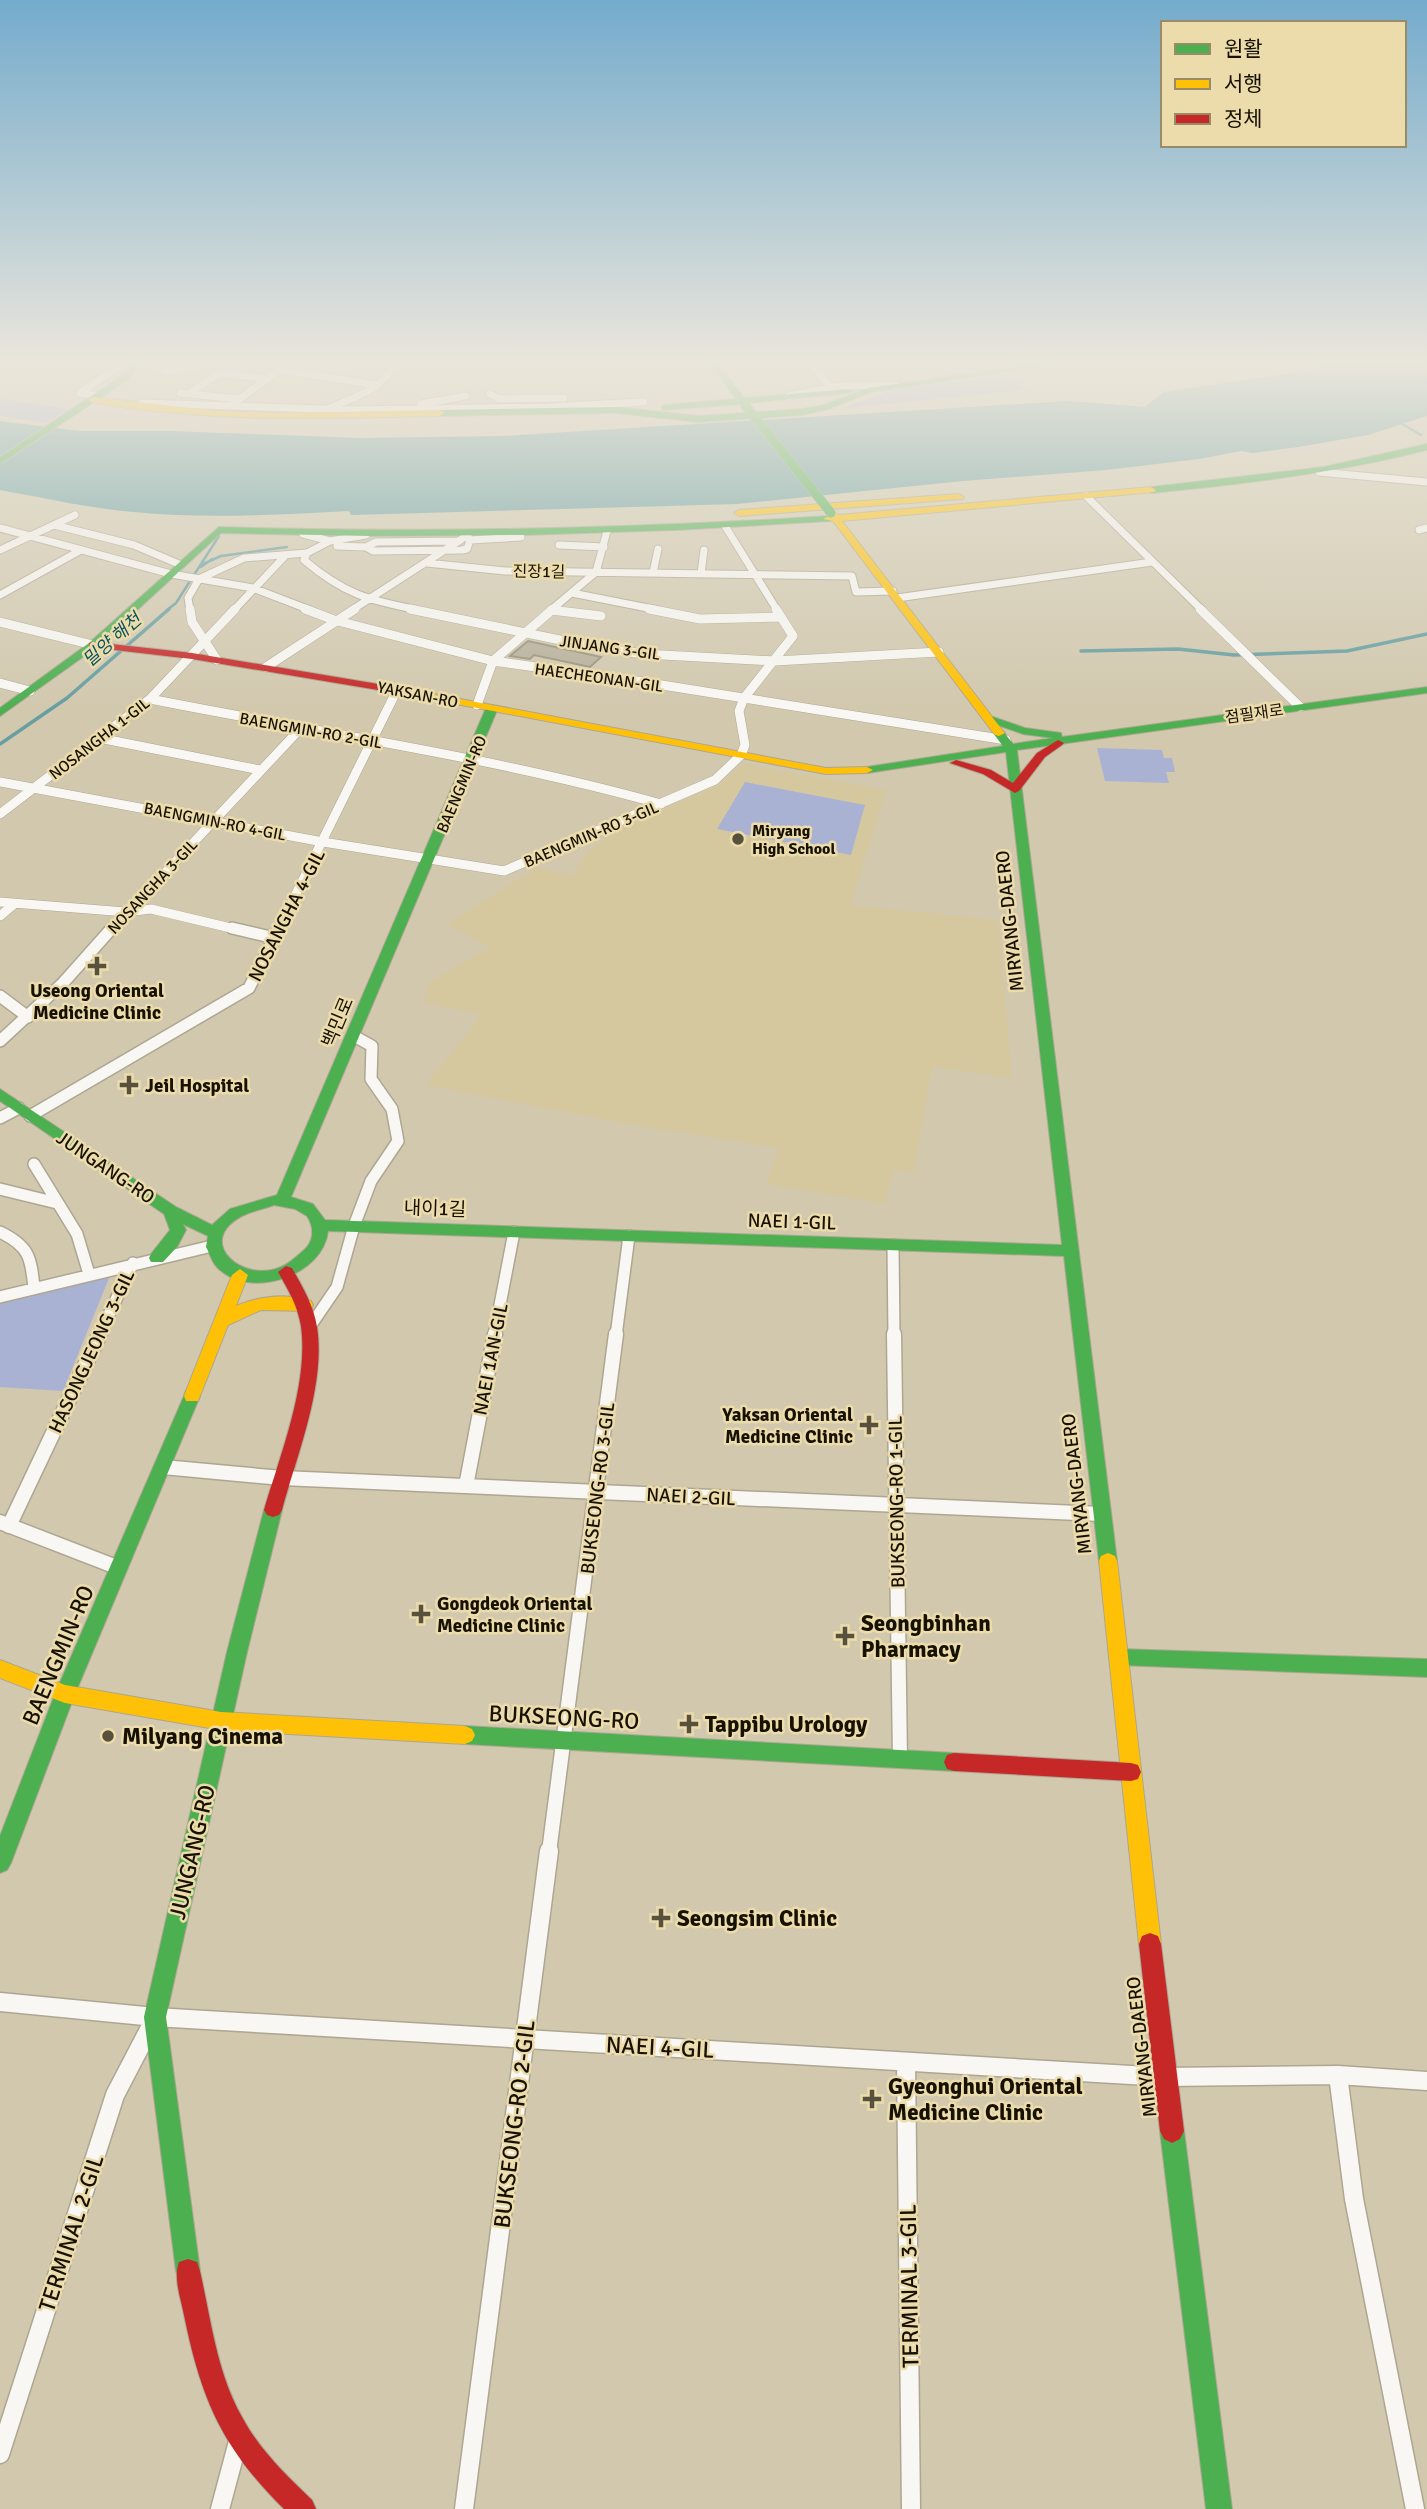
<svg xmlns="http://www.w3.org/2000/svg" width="1427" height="2509" font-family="Signika,'Noto Sans KR',sans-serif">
  <rect width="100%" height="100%" fill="#d1c8ae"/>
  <path fill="#d6c89e" d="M744 764 886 790 851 905 998 920 1012 1078 932 1067 914 1173 894 1170 884 1204 766 1184 779 1148 627 1124 426 1085 482 1014 424 1003 428 983 489 947 447 924 536 868 573 875 589 850 621 828 720 784Z"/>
  <path fill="#aab2d4" d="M1010 375 1027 390 844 408 895 389Z
    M0 399 70 409 47 423 0 416Z
    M1097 748 1162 750 1164 758H1172L1175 772H1166L1169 783 1105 781Z
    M745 782 865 805 851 855 717 829Z
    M112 1271 63 1391 0 1387V1302Z"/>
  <path fill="#669ea1" d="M1350 359H1427V416L1368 435 1298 447 1253 453 1241 451 1199 459 1106 470 963 481 737 504 351 515 349 511C278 515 204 519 133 512 88 508 44 498 0 490V421L79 431H172L360 438 503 436 1068 401 1145 407 1163 392 1286 374Z"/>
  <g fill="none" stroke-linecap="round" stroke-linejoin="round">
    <path stroke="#669ea1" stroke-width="2.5" d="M1402 424 1421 435
      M203 564 221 556 287 547
      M201 567 212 559
      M167 610 176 603 219 536"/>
    <path stroke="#669ea1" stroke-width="3.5" d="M1081 651 1178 649 1234 655 1347 651 1427 634
      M0 744 67 698 169 609"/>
  </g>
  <path fill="#b7b09b" stroke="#99937e" stroke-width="2" d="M528 641 601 657 590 667 534 655 530 659 510 656Z"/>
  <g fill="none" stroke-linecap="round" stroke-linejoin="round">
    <g stroke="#ada692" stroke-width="9">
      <path id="street-far4" d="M485 359 507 365
        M808 359 830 387
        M280 370 378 385
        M180 393 240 399
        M190 393 219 373 268 379
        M490 394 499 399 564 398
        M98 396 80 393 127 361 138 360 167 372 223 359
        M789 396 839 386 896 385
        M421 404 466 396
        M137 406 142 403 352 410 547 407 644 402
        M230 406 294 359
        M330 408C355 396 388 389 395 359
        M1319 472 1427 482
        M1086 496 1202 610
        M54 525 134 545 181 565
        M725 526 777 610
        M0 528 171 574 253 588 310 610
        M1419 530 1427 528
        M303 534 330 541
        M559 545 604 547
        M337 546 366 547 373 551 462 550 467 549 470 540 521 537
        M366 547 376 542 459 541
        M0 550 75 515
        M307 553 304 560C344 594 368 600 418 610
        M427 563 505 571 852 576 856 592 893 591
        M653 573 658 549
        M701 574 704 550
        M572 593 658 610
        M0 595 81 550
        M897 598 1152 562
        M190 610 188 598 199 579 244 558 307 553 330 541 366 535
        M234 610 284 557
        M352 610 468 535
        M551 610H555
        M551 610 596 572 607 531"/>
    </g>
    <g stroke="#ada692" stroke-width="10">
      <path id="street-far3" d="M190 609 192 622 217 660
        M305 609 334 620 493 661 637 681 1006 740
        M410 609 599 648 644 654 775 661 939 652
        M649 609 700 619 781 617
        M1200 609 1300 707
        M551 610 601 616
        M0 622 93 645
        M266 667 355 609
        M0 683 30 691
        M150 699C321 733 493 757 661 804
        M477 705 493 661 553 609
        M99 738 260 770
        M0 782 323 842 504 871 715 780 741 755 745 745 739 711 744 698 793 636 776 609
        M0 814 150 699 235 609
        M0 902 126 912 151 909 239 930
        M0 916 13 905
        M111 930 301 728
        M278 930 397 690"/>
    </g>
    <g stroke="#ada692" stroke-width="14">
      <path id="street-far2" d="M232 928 275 938
        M0 996 28 1017
        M0 1041 63 983 112 928
        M30 1116 249 988 279 928
        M0 1118 19 1108
        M34 1164 77 1234 89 1274
        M0 1189 57 1203
        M0 1232C29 1246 31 1257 34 1288
        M893 1245 894 1336
        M0 1297 212 1246
        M311 1325 337 1287 354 1226 371 1181 398 1141 392 1109 371 1079 372 1046 354 1036
        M99 1336 133 1263
        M494 1336 514 1232
        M616 1336 629 1236"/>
    </g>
    <g stroke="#ada692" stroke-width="17">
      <path id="street-far1" d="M894 1334 900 1759
        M163 1467 282 1478 1101 1514
        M466 1486 495 1334
        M0 1522 119 1568
        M9 1526 100 1334
        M549 1852 616 1334"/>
    </g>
    <g stroke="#ada692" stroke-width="21">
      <path id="street" d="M0 2002 155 2017 1165 2077 1338 2075 1354 2199 1415 2509
        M906 2062 911 2509
        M1338 2075 1427 2081
        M0 2454 115 2095 152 2024
        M220 2509 239 2438
        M464 2509 549 1851"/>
    </g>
    <g stroke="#ada692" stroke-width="2">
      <path id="fast" d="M134 359H142L129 379 0 464V457L123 375Z
        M707 359H715L744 398 849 389 853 391 849 393 748 403 749 405 745 408 740 404 662 410V406L665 405 736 399Z
        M1072 359H1092L870 392 829 409 802 415 699 422 616 413 440 416 436 413 440 410 616 407 699 416 802 409 824 405 868 388Z
        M1427 444V450C1336 473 1244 484 1151 493L1146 490 1151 487 1324 467Z
        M828 516 831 517V521L676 530 524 535 371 536 221 533 97 647 0 716V708L89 643 219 527C422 533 625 529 828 516Z
        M1427 687V693L1017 750 1117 1561 1115 1566 1108 1569 1101 1566 1099 1561 1064 1256 328 1231C323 1277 247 1301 216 1266 212 1261 209 1252 206 1247L208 1236 183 1224 186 1230 177 1247 163 1262H151L149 1258 151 1254 170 1230 164 1214 0 1101V1089L176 1207 212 1225 230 1209 277 1195 486 708 492 705 498 708 291 1197 313 1204 325 1220 1062 1245 1006 752 867 773 861 770 867 767 1003 746 993 733 999 730 1003 731 1013 744 1053 738 1023 734 986 721 984 719 990 716 1025 728 1061 733 1062 737ZM274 1205 295 1209 307 1216C315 1228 314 1242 303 1251 297 1256 289 1264 281 1267 242 1284 194 1241 242 1216 252 1211 264 1209 274 1205Z
        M192 1389 198 1391 200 1396 75 1694 11 1863 7 1870 0 1873V1836L55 1694 184 1396 186 1391Z
        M273 1503 279 1505 282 1510 247 1652 166 2017 200 2271 197 2280 188 2283 179 2280 176 2271 144 2017 227 1652 264 1510 267 1505Z
        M1119 1649 1427 1659V1677L1119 1665 1112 1663 1109 1657 1112 1651Z
        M465 1726 954 1753 961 1755 964 1762 961 1769 954 1771 465 1744 458 1741 455 1735 458 1729Z
        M1172 2119 1180 2123 1184 2131 1232 2509H1206L1160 2131 1164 2123Z"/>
    </g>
    <g stroke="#ada692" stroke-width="2">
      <path id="slow" d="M93 397 218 411 272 413 440 410 444 413 440 416C323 418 205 423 90 402L89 400Z
        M1151 487 1156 490 1154 492 842 521 1003 731 1005 733 999 736 995 735 833 521 823 519 829 516 826 513 831 510 838 515Z
        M959 494 964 497 962 499 739 516 734 513 739 510Z
        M402 688 826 768 867 767 873 770 867 773 826 774 398 693 397 691Z
        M240 1269 248 1275 236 1306C260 1296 286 1293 311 1301L313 1305 311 1309 305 1311 261 1310 228 1325 198 1401H186L184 1396 232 1275Z
        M1108 1553 1115 1556 1117 1561 1161 1944 1158 1952 1150 1955 1142 1952 1139 1944 1099 1561 1101 1556Z
        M0 1660 65 1685 221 1712 465 1726 472 1729 475 1735 472 1741 465 1744 221 1730 65 1703 0 1678Z"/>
    </g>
    <g stroke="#ada692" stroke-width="2">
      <path id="jam" d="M93 642 192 653 402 688 407 691 402 694 192 659 89 647V643Z
        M1058 740 1064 743 1062 745 1045 757 1019 791 1015 793 983 774 950 763 956 760 991 770 1013 783 1037 753Z
        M286 1266 292 1268C302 1286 314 1306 317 1327 326 1384 297 1455 282 1510L279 1515 273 1517 267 1515 264 1510C280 1455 309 1384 301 1326 298 1307 288 1289 278 1272Z
        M954 1753 1131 1763 1138 1765 1141 1772 1138 1779 1131 1781 954 1771 947 1769 944 1762 947 1755Z
        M1150 1933 1158 1936 1161 1944 1184 2131 1180 2139 1172 2143 1164 2139 1160 2131 1139 1944 1142 1936Z
        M188 2259 197 2262 200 2271C211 2320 217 2373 242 2417 259 2449 286 2475 312 2500L316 2509H284C222 2448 201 2399 184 2315 181 2299 173 2278 179 2262Z"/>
    </g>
    <use href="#street-far4" stroke="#f8f7f3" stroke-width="7"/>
    <use href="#street-far3" stroke="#f8f7f3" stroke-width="9"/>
    <use href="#street-far2" stroke="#f8f7f3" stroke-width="11"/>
    <use href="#street-far1" stroke="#f8f7f3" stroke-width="14"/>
    <use href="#street" stroke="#f8f7f3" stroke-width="18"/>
    <use href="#fast" fill="#4caf50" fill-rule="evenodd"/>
    <use href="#slow" fill="#ffc107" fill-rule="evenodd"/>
    <use href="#jam" fill="#c62828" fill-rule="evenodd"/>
    <g stroke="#ada692" stroke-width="10" stroke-linecap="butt">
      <path id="fast-bridge" d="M745 405 831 513"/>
    </g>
    <use href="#fast-bridge" stroke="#4caf50" stroke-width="9"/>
  </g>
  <linearGradient id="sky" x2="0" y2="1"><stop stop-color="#74abcc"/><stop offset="0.51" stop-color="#eae6db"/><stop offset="1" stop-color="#eae6db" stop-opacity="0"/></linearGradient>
  <rect width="1427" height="710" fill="url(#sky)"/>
  <g fill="#58513e" stroke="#ecdcac" stroke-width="2.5">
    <circle cx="738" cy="839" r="7"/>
    <path d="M93.5 955.5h7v7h7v7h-7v7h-7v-7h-7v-7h7z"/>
    <path d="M125.5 1074.5h7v7h7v7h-7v7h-7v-7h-7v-7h7z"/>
    <path d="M865.5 1414.5h7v7h7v7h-7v7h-7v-7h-7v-7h7z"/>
    <path d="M417.5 1603.5h7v7h7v7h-7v7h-7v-7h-7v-7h7z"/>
    <path d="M841.5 1625.5h7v7h7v7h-7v7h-7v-7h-7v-7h7z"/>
    <path d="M685.5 1713.5h7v7h7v7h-7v7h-7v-7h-7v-7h7z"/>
    <circle cx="108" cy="1736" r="7"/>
    <path d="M657.5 1907.5h7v7h7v7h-7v7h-7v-7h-7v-7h7z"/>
    <path d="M868.5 2088.5h7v7h7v7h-7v7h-7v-7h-7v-7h7z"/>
  </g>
  <g text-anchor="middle" stroke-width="5" stroke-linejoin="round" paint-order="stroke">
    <g font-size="16" fill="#171102" stroke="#ecdcac">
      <text transform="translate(539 571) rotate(1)" y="6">진장1길</text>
      <text transform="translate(610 647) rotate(8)" y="6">JINJANG 3-GIL</text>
      <text transform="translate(599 677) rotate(8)" y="6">HAECHEONAN-GIL</text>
      <text transform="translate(418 694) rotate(11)" y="6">YAKSAN-RO</text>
      <text transform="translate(1254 713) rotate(-8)" y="6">점필재로</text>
      <text transform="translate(311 730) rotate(10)" y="6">BAENGMIN-RO 2-GIL</text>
      <text transform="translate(99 738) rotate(-38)" y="6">NOSANGHA 1-GIL</text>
      <text transform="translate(461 784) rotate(-67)" y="6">BAENGMIN-RO</text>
      <text transform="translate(215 821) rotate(11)" y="6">BAENGMIN-RO 4-GIL</text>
      <text transform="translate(591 834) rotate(-23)" y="6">BAENGMIN-RO 3-GIL</text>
      <text transform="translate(152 886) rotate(-47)" y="6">NOSANGHA 3-GIL</text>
    </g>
    <g font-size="16" font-weight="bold" fill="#171102" stroke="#ecdcac" text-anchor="start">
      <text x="752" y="836">Miryang<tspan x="752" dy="18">High School</tspan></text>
    </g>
    <g font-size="18" font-style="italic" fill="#0b535e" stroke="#ecdcac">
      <text transform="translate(112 640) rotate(-41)" y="6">밀양 해천</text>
    </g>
    <g font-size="19" fill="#171102" stroke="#ecdcac">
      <text transform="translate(286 915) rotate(-63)" y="7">NOSANGHA 4-GIL</text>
      <text transform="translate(1009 921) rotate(-96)" y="7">MIRYANG-DAERO</text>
      <text transform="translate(337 1022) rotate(-67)" y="7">백민로</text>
      <text transform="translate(106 1167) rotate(34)" y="7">JUNGANG-RO</text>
      <text transform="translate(435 1208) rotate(2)" y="7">내이1길</text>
      <text transform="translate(792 1221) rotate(2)" y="7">NAEI 1-GIL</text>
      <text transform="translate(91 1351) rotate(-65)" y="7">HASONGJEONG 3-GIL</text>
      <text transform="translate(490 1359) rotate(-79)" y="7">NAEI 1AN-GIL</text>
      <text transform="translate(1076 1484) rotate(-97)" y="7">MIRYANG-DAERO</text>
      <text transform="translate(597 1488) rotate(-83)" y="7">BUKSEONG-RO 3-GIL</text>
      <text transform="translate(691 1496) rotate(3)" y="7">NAEI 2-GIL</text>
      <text transform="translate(896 1502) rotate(-91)" y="7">BUKSEONG-RO 1-GIL</text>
      <text transform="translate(1141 2047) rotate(-97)" y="7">MIRYANG-DAERO</text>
    </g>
    <g font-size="19" font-weight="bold" fill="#171102" stroke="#ecdcac" text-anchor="start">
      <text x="97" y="997" text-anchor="middle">Useong Oriental<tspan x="97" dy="22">Medicine Clinic</tspan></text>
      <text x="145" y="1092">Jeil Hospital</text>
      <text x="853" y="1421" text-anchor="end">Yaksan Oriental<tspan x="853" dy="22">Medicine Clinic</tspan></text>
      <text x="437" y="1610">Gongdeok Oriental<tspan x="437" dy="22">Medicine Clinic</tspan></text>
    </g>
    <g font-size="23" font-weight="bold" fill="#171102" stroke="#ecdcac" text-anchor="start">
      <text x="861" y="1631">Seongbinhan<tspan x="861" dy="26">Pharmacy</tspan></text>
      <text x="705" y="1732">Tappibu Urology</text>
      <text x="122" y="1744">Milyang Cinema</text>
      <text x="677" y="1926">Seongsim Clinic</text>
      <text x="888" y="2094">Gyeonghui Oriental<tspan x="888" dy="26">Medicine Clinic</tspan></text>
    </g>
    <g font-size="23" fill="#171102" stroke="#ecdcac">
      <text transform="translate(58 1655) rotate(-67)" y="8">BAENGMIN-RO</text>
      <text transform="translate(564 1717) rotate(3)" y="8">BUKSEONG-RO</text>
      <text transform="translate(192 1852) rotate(-77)" y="8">JUNGANG-RO</text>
      <text transform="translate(660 2047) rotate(3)" y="8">NAEI 4-GIL</text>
      <text transform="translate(514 2124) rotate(-83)" y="8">BUKSEONG-RO 2-GIL</text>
      <text transform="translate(71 2233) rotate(-72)" y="8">TERMINAL 2-GIL</text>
      <text transform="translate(909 2286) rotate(-91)" y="8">TERMINAL 3-GIL</text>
    </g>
  </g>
  <rect x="1161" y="21" width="245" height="126" fill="#ecdcac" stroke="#978b68" stroke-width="2"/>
  <rect x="1175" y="44" width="35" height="10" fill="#4caf50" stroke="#978b68" stroke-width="2"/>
  <text x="1224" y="56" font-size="21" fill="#171102">원활</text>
  <rect x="1175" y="79" width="35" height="10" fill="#ffc107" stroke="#978b68" stroke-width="2"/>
  <text x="1224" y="91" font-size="21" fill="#171102">서행</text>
  <rect x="1175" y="114" width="35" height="10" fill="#c62828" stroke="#978b68" stroke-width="2"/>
  <text x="1224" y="126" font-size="21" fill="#171102">정체</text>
</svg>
